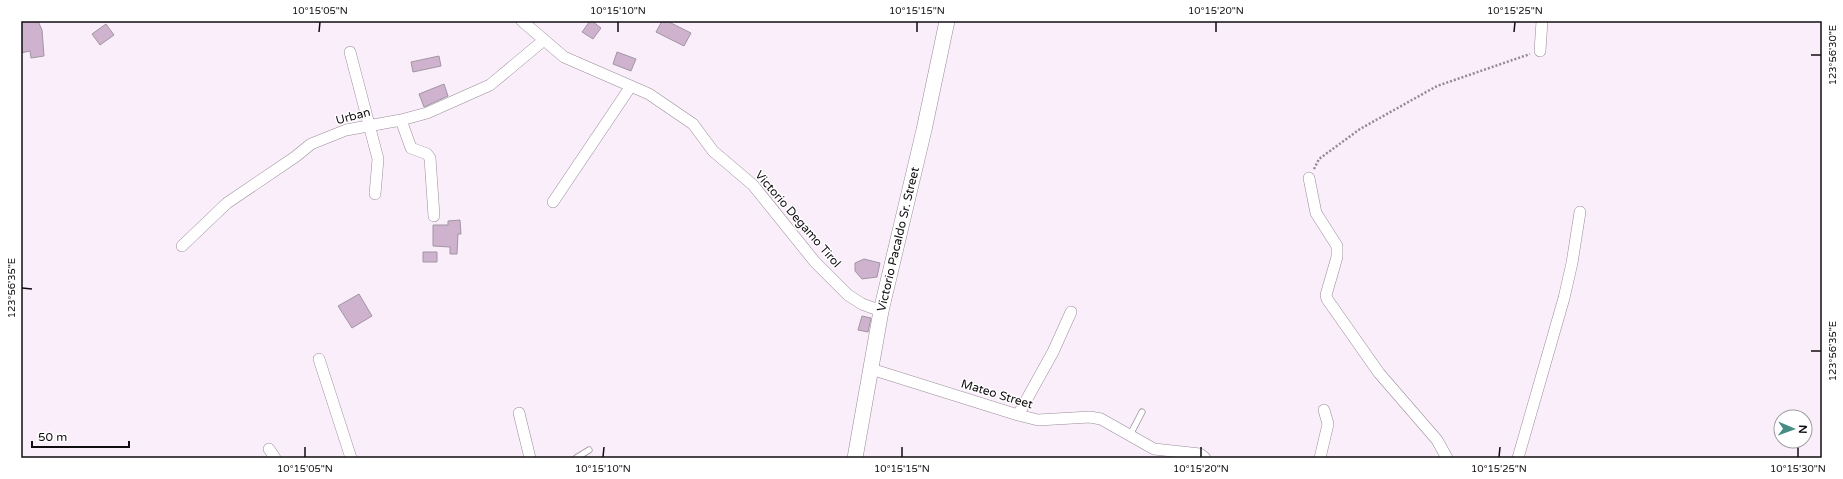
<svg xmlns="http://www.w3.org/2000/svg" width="1843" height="479" font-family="'Varela Round',sans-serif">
  <rect width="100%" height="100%" fill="#fbeefb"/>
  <path fill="#ceb2ce" stroke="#a196a2" d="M25 21H38L42 30 44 56 31 58 30 51 21 53V23Z
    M590 21H592L601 28 593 39 582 32Z
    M662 21H667L691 33 684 46 656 32Z
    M106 24 114 35 100 45 92 34Z
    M617 52 636 59 631 71 613 64Z
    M439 56 441 66 413 72 411 62Z
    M444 84 448 96 424 107 419 94Z
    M460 220 461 234H458L457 254H450V247L433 246V225H448V221Z
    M423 252H437V262H423Z
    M864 259 880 263 877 277 862 279 855 271V263Z
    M359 294 372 316 352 328 338 306Z
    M862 316 871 318 868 332 858 330Z"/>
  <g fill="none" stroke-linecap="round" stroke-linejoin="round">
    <g stroke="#988d98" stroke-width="7">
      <path id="lane" d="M1130 435 1142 412
        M576 458 589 450"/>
    </g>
    <g stroke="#988d98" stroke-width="12">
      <path id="street" d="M522 21 564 57 649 94 693 124 713 151 753 185 815 262 848 295 862 304 881 311
        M1540 51 1542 21
        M350 52 378 159 375 194
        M401 120 411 148 427 154 430 158 434 216
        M1309 178 1316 213 1337 246V257L1326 295 1327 299 1379 373 1437 440 1447 458
        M553 202 631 86
        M182 246 227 203 295 157 311 144 346 130 401 120 427 113 490 85 544 40
        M319 359 351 458
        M871 369 1018 415 1038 420 1090 417 1101 419 1154 449 1200 454 1205 458
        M519 413 530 458
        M1018 415 1053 352 1071 312
        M269 449 275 458
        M1320 458 1328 424 1324 410
        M1518 458 1564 298 1572 263 1580 212"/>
    </g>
    <g stroke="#988d98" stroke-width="16">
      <g id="secondary">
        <path id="s1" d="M855 458 881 311 924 130 947 21"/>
      </g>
    </g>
    <path stroke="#928992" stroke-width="2.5" stroke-dasharray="2 2" stroke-linecap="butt" d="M1314 169 1319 159 1360 129 1437 86 1530 54"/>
    <use href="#lane" stroke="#fff" stroke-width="5.5"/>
    <use href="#street" stroke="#fff" stroke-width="11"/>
    <use href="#secondary" stroke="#fff" stroke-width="15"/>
  </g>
  <path fill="none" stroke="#100c10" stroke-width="1.5" d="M319 32 320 22M618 32V22M917 32V22M1216 32V22M1514 32 1515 22M1811 55H1821M22 288 32 289M1811 351H1821M305 457V447M603 457 604 447M902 457V447M1201 457V447M1499 457 1500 447M1798 457V447"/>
  <g text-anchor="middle" stroke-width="3" stroke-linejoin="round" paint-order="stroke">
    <g font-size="12" fill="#100c10" stroke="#fff">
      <text transform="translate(353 116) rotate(-15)" y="4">Urban</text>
      <text transform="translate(798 219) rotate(49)" y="4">Victorio Degamo Tirol</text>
      <text dy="4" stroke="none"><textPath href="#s1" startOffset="223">Victorio Pacaldo Sr. Street</textPath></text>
      <text transform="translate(997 394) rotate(17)" y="4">Mateo Street</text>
    </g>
  </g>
  <rect width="1843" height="479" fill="none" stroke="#ffffff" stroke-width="44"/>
  <g transform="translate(1793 429) rotate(92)"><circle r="19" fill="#ffffff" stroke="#9f9e9f"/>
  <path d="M0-3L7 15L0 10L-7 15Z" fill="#468c85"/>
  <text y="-6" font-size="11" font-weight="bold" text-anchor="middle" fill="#100c10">N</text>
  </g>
  <path d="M32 441v6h97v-6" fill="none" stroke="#100c10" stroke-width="2"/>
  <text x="38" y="441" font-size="12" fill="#100c10" stroke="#ffffff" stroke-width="3" paint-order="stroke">50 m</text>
  <rect x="22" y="22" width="1799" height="435" fill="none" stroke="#100c10" stroke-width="1.5"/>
  <g font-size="10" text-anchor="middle" fill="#100c10">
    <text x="320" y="14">10°15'05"N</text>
    <text x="618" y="14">10°15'10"N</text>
    <text x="917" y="14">10°15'15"N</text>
    <text x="1216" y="14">10°15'20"N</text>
    <text x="1515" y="14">10°15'25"N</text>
    <text transform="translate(1832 55) rotate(-90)" y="4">123°56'30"E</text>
    <text transform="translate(11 288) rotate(-90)" y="4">123°56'35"E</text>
    <text transform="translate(1832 351) rotate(-90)" y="4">123°56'35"E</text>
    <text x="305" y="472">10°15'05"N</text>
    <text x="603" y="472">10°15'10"N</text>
    <text x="902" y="472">10°15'15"N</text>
    <text x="1201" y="472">10°15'20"N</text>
    <text x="1499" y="472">10°15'25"N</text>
    <text x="1798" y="472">10°15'30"N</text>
  </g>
</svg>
